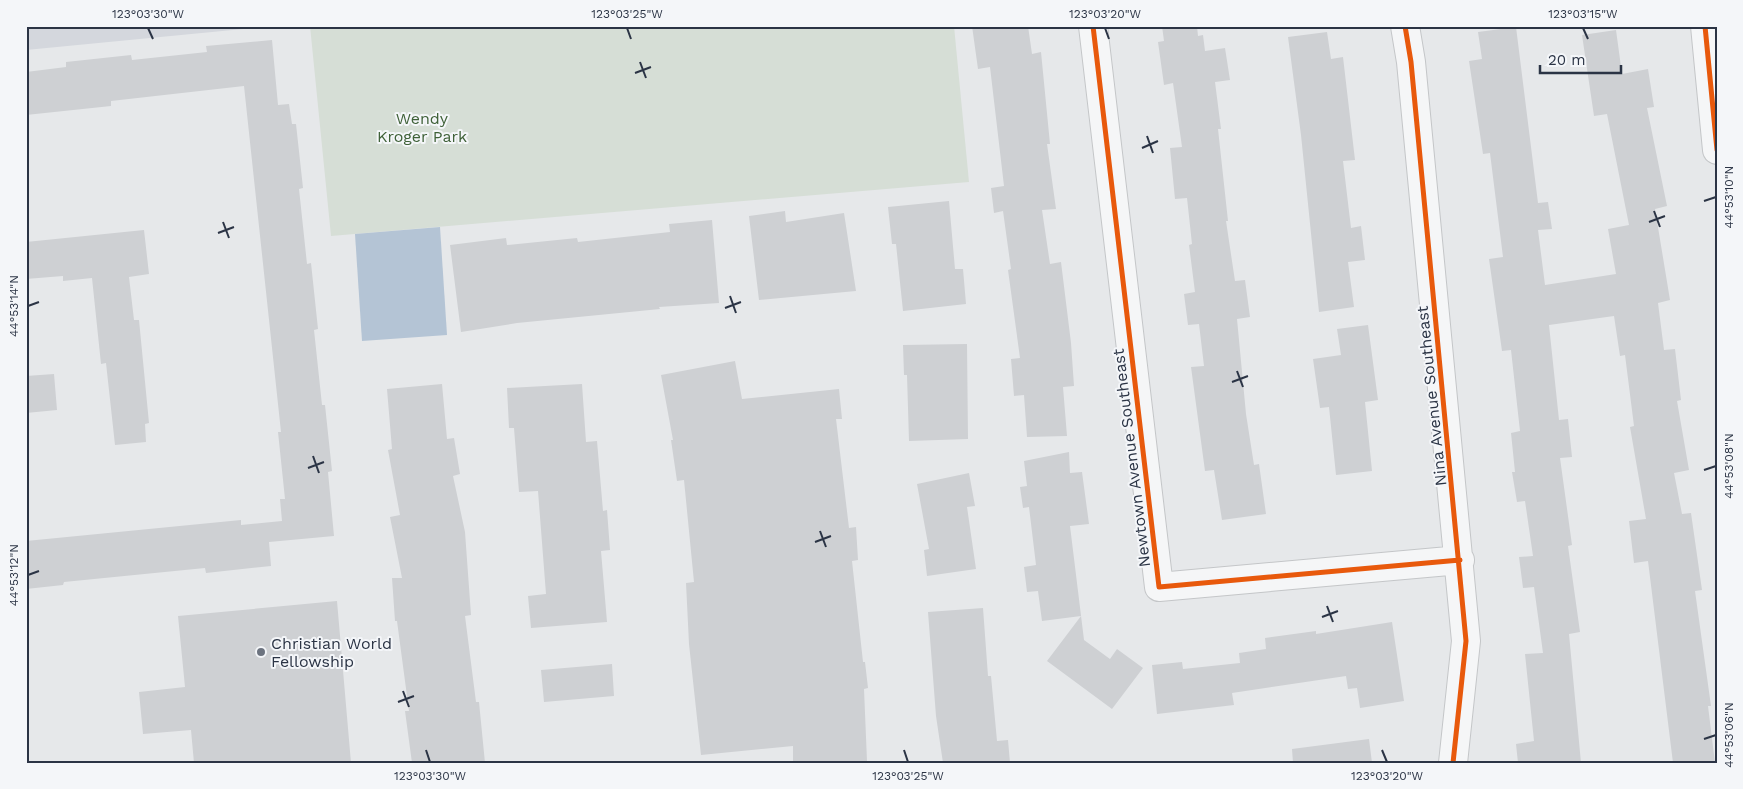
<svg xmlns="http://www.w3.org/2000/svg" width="1743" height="789" font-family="'Work Sans',sans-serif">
  <rect width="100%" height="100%" fill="#e6e8ea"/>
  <path fill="#d4d7dd" d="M26 26H274L26 50Z"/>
  <path fill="#d6ded6" d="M310 26H954L969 182 331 236Z"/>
  <path fill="#b4c4d5" d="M440 227 447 335 362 341 355 234Z"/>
  <path fill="#ced0d3" d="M972 26H1028L1032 54 1041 52 1050 144H1047L1056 209 1042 210 1050 264 1061 262 1071 343 1074 386 1063 387 1067 436 1027 437 1024 395 1014 396 1011 359 1020 358 1008 270 1011 269 1003 211 994 213 991 188 1004 186 990 67 978 69Z
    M1162 26H1197L1198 36 1203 35 1205 51 1225 48 1230 80 1215 82 1221 129H1218L1228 221H1226L1235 281 1245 280 1250 317 1237 319 1246 414 1254 465 1259 464 1266 514 1222 520 1214 470 1205 471 1191 367 1204 366 1199 324 1188 325 1184 294 1195 292 1189 245 1192 244 1187 198 1175 199 1170 148 1182 147 1173 83 1164 85 1158 42 1164 41Z
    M1516 27 1538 203 1548 202 1552 229 1538 230 1545 285 1616 274 1608 229 1629 225 1607 114 1594 116 1582 35 1616 30 1622 74 1648 69 1654 107 1647 108 1667 206 1655 209 1670 300 1658 303 1664 350 1675 349 1681 400 1677 401 1689 470 1674 473 1682 514 1691 513 1702 590 1695 591 1711 706H1708L1715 763H1673L1648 561 1634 563 1629 521 1646 519 1630 427 1634 426 1625 355 1620 356 1614 316 1549 325 1559 420 1568 419 1572 457 1560 458 1572 545 1568 546 1580 632 1569 634 1581 763H1518L1516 744 1534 741 1525 654 1543 653 1534 587 1523 588 1519 557 1533 556 1525 501 1517 502 1512 472H1515L1511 433 1520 431 1511 350 1502 351 1489 259 1503 257 1490 153 1483 154 1469 61 1482 59 1478 32Z
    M1327 32 1331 59 1343 57 1355 160 1343 161 1351 228 1361 226 1365 260 1348 262 1354 307 1319 312 1301 135 1288 37Z
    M272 40 278 105 289 104 292 124H296L303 188 299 189 307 264 311 263 318 329 314 330 322 405H325L332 471 328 472 334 536 269 542 271 566 206 573 205 568 64 582 63 585 26 589V541L241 520V525L282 521 280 499H285L278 432H281L244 86 111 101V106L26 115V72L66 67V62L131 55 132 60 207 52 206 46Z
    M949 201 955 269H963L966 304 903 311 896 244H892L888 207Z
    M785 211 786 222 844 213 856 291 759 300 749 216Z
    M712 220 719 303 659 307 660 309 517 323 461 332 450 245 506 238 507 245 577 238 578 242 670 232 669 224Z
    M144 230 149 274 129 277 134 320H139L149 423 145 424 146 442 115 445 106 363 101 364 92 278 63 281V276L26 279V242Z
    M1368 325 1378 400 1365 402 1372 471 1336 475 1329 407 1320 408 1313 359 1341 355 1337 329Z
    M967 344 968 439 909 441 907 375H904L903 345Z
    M735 361 742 399 839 389 842 419H836L849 528 856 527 858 560 852 561 863 662H865L868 688 864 689 867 761 793 763V746L701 755 689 644 686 583 694 582 684 480 677 481 671 440H673L661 375Z
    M54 374 57 410 26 413V376Z
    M442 384 447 439 454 438 460 474 453 476 465 532 471 615 465 616 476 702H479L485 763H412L405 711H409L397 621H395L392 578H402L390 517 400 515 388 450 392 449 387 389Z
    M582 384 586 442 597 441 603 511 607 510 610 550 601 551 607 622 531 628 528 596 546 594 538 491 519 492 514 428H509L507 388Z
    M1069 452 1070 473 1082 472 1089 524 1070 526 1084 640 1110 659 1117 649 1143 668 1112 709 1047 661 1081 616 1042 621 1038 591 1027 592 1024 567 1036 565 1029 507 1023 508 1020 487 1027 486 1024 461Z
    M969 473 975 506 967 507 976 569 927 576 924 550 929 549 917 484Z
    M337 601 351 763H194L191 730 143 734 139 692 185 687 178 616Z
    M983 608 988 676H991L997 741 1008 740 1010 763H943L936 716 928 612Z
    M1392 622 1404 701 1360 708 1357 688 1348 689 1346 676 1232 693 1234 705 1157 714 1152 665 1182 662 1183 669 1240 663 1239 653 1266 649 1265 638 1316 631V634Z
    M612 664 614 696 544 702 541 670Z
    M1369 739 1372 763H1293L1292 749Z"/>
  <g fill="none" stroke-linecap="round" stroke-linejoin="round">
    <g stroke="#c4c6c8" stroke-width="30">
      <path id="minor" d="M1093 26 1159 587 1460 560
        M1405 26 1411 62 1466 641 1453 763
        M1705 26 1717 150"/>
    </g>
    <use href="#minor" stroke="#f5f6f7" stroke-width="28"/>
    <g stroke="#f4f6f9" stroke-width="8">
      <path id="cycleway" d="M1093 26 1159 587 1460 560
        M1405 26 1411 62 1466 641 1453 763
        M1705 26 1717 150"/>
    </g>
    <use href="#cycleway" stroke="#e8590c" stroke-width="5"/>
  </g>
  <path fill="none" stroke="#2b3445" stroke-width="2" d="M148 28 153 39M627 28 631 39M1105 28 1109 39M1583 28 1588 39M640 62 646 78M635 73 651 67M1147 136 1153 153M1142 148 1158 141M1704 201 1716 197M1654 211 1660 227M223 222 229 238M1649 222 1665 216M218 233 234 227M730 296 736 313M28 306 39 302M725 308 741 302M1237 371 1243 387M1232 382 1248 376M313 456 319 473M308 468 324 462M1704 470 1716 466M820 531 826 547M815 542 831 536M28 575 39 571M1327 606 1333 622M1322 617 1338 611M403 691 409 707M398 702 414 696M1704 739 1716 735M426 750 430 762M904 750 908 762M1382 750 1387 762"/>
  <circle fill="#6c737f" stroke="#f4f6f9" stroke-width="2" cx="261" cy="652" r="5"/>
  <g text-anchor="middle" stroke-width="4" stroke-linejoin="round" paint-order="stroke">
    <g font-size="16" fill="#3f6138" stroke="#f4f6f9">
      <text x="422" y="124">Wendy<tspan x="422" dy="18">Kroger Park</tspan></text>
    </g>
    <g font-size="16" fill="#2b3445" stroke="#f4f6f9">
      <text transform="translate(1431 396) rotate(-96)" y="6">Nina Avenue Southeast</text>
      <text transform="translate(1131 458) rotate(-97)" y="6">Newtown Avenue Southeast</text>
    </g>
    <g font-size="16" fill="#2b3445" stroke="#f4f6f9" text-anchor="start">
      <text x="271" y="649">Christian World<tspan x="271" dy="18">Fellowship</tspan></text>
    </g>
  </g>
  <rect width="1743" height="789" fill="none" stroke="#f4f6f9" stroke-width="55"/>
  <path d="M1540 65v8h81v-8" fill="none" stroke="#2b3445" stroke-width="2.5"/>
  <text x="1548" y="65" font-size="15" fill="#2b3445" stroke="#f4f6f9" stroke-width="4" paint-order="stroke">20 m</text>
  <rect x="28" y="28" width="1688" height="734" fill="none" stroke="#2b3445" stroke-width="2"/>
  <g font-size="12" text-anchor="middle" fill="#2b3445">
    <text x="148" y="18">123°03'30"W</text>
    <text x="627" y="18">123°03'25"W</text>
    <text x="1105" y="18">123°03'20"W</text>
    <text x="1583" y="18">123°03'15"W</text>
    <text transform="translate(1729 197) rotate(-90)" y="4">44°53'10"N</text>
    <text transform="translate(14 306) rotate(-90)" y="4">44°53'14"N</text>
    <text transform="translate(1729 466) rotate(-90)" y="4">44°53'08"N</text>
    <text transform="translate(14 575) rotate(-90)" y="4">44°53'12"N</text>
    <text transform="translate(1729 735) rotate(-90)" y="4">44°53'06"N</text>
    <text x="430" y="780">123°03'30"W</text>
    <text x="908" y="780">123°03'25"W</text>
    <text x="1387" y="780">123°03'20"W</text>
  </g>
</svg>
